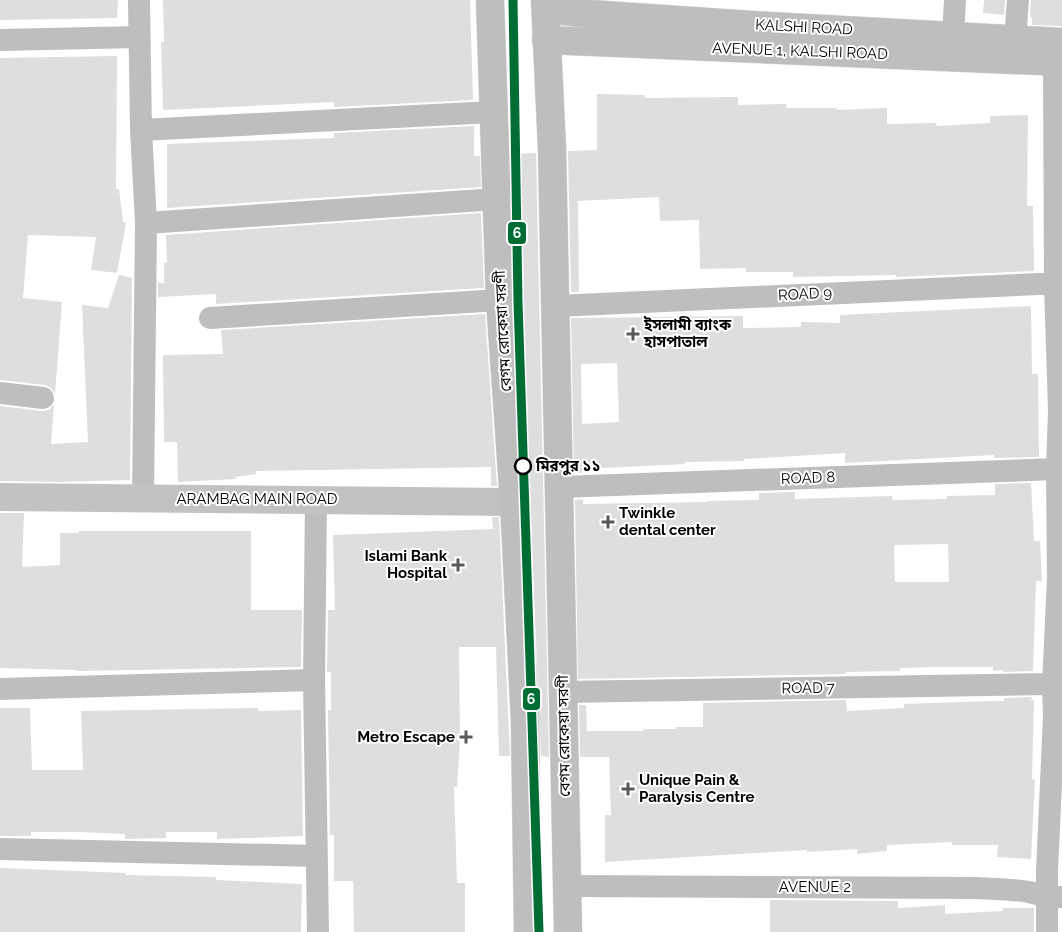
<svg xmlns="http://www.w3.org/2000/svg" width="1062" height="932" font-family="Raleway,'Noto Sans Bengali',sans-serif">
  <rect width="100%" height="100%" fill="#fff"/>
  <path fill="#dedede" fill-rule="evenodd" d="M0 0H118L117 18 0 20Z
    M163 0H470L473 100 334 107V102L163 110 161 42H164Z
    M984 0H1005L1004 15 983 13Z
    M1031 0H1062V26L1032 25V17H1030Z
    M117 56 116 189H119L123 222 126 223 117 273 91 270 96 237 28 235 23 298 62 302 55 394 51 388 45 385 0 380V58Z
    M597 94 645 95V98L738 97V105L786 104 787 108H837V110L887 108V124L936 123 937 126 990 123V116L1028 115 1027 206H1033L1034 271 896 277V275L793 277V272H746V268L700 269 699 220 660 221 659 197 578 201 579 292H571L568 151 597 150Z
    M474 126V156H480L481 187 167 208V144L334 138V133Z
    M536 153 549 757 541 756 530 501 516 299 511 154Z
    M481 213 484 288 216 304V294L158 297V282L164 284V263L167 262 166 235Z
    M119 275 132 278 130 480 58 482 0 481V406L42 411 49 410 54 404 51 444 88 442 82 305 108 308Z
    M1031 306 1032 374H1038L1039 457 994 458V455L845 463V453L744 459V461L685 462V464L582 469V473H574L571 318 743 316V328L801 327V322L840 323V315ZM617 363 619 422 582 424 581 364Z
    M485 314 497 486H491V467L256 471V474L235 477 236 479 178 482 177 442H164L163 355 223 354 221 330Z
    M1031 483 1034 541H1040L1042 581H1036L1033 671 1003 672V670L993 671V667H934L900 668V671L846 672V674L578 679 575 500 583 499V504L707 502V501L759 500V493L795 492V499L892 496 893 500 947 499V496L995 495V484ZM948 544 949 582H895L894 545Z
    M0 513H24L22 567 60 565V533H79V531H251V610H302L301 667 77 671V670L0 668Z
    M492 517H499L510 756H499L496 647H459L460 739 457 787H454L457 883H465V932H354L353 881H334V835H330L328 710H331V672H327L328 610H335L333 535 493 529Z
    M1032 697 1031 700H1034L1032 779 1035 780 1031 859 997 857 998 845H952V842L887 845V851L857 854V849L807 852V850L605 862V815H611L609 757H580L579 705H586L587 731H643V729H676V727H703V703L846 700 847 711 904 708V704L994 701H1004V698Z
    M0 708H30L32 770H83L81 711 258 708V711L301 710 303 836 217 839V832H166V838L125 839V834L80 832H31V836H0Z
    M0 868 126 873V875L216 877V880L302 884 301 932H0Z
    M770 900 898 901V908L945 905V914L1003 911V908H1034V932H770Z"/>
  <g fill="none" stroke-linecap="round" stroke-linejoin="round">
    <g stroke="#dbdbdb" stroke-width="29">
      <path id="primary" d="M490 0 500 300 514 502 525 722 528 932
        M545 0 552 149 568 932
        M546 9 590 14 752 25 1062 42
        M546 40 1062 62"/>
    </g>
    <path stroke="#bebebe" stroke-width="22" d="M139 0 141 130 146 223 143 498
      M953 36 955 0
      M0 40 139 37
      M1015 40 1018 0
      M141 130 493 112
      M146 223 497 199
      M556 306 1062 283
      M210 318 500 300
      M0 393 43 398
      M560 487 1057 469
      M316 499 314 680 318 932
      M0 689 314 680
      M563 692 1053 684
      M0 849 317 856
      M567 886 977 888C994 889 1012 889 1029 892 1042 895 1047 898 1061 897
      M1047 932V871L1054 716 1053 684 1058 579 1057 469 1059 411 1055 284 1054 61"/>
    <path stroke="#c2c2c2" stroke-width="28" d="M0 497 514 502"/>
    <use href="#primary" stroke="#bebebe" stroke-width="28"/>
    <g stroke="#fff" stroke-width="12">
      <path id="metro-1" d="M513 0 518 302 539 932"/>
    </g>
    <use href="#metro-1" stroke="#006e34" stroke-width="9"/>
  </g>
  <g fill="#595959" stroke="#fff" stroke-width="2">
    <path d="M630.5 326.5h5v5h5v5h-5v5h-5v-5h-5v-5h5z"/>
    <path d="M605.5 514.5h5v5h5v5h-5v5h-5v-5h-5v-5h5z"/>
    <path d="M455.5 557.5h5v5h5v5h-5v5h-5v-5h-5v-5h5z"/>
    <path d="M463.5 729.5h5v5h5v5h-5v5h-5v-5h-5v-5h5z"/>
    <path d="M625.5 781.5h5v5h5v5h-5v5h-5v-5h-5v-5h5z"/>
  </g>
  <circle fill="#fff" stroke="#000" stroke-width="2.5" cx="523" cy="466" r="8"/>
  <g text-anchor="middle" stroke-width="4" stroke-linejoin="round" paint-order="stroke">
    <g font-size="15" fill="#000" stroke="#fff">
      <text transform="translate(804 27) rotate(3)" y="5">KALSHI ROAD</text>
      <text transform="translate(800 51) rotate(2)" y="5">AVENUE 1, KALSHI ROAD</text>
      <text transform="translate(805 294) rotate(-3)" y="5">ROAD 9</text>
      <text transform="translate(503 331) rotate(-93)" y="5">বেগম রোকেয়া সরণী</text>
      <text transform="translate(808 478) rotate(-2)" y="5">ROAD 8</text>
      <text x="257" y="504">ARAMBAG MAIN ROAD</text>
      <text transform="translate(808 688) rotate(-1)" y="5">ROAD 7</text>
      <text transform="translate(564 736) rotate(-91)" y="5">বেগম রোকেয়া সরণী</text>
      <text x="815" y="892">AVENUE 2</text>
    </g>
    <g font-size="15" font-weight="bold" fill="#000" stroke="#fff" text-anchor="start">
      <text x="644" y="330">ইসলামী ব্যাংক<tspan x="644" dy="17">হাসপাতাল</tspan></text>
      <text x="619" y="518">Twinkle<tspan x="619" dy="17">dental center</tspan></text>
      <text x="447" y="561" text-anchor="end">Islami Bank<tspan x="447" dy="17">Hospital</tspan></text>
      <text x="455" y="742" text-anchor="end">Metro Escape</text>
      <text x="639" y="785">Unique Pain &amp;<tspan x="639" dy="17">Paralysis Centre</tspan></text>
    </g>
    <g font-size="15" font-weight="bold" fill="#000" stroke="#fff" text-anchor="start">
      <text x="536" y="471">মিরপুর ১১</text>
    </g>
  </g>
  <g stroke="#fff" stroke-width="2">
    <rect x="507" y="221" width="20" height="24" rx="5" fill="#006e34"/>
    <rect x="522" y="687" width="19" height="24" rx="5" fill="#006e34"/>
  </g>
  <g font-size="14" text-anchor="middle" font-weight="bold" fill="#fff">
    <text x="517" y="238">6</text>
    <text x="531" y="704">6</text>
  </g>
</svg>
